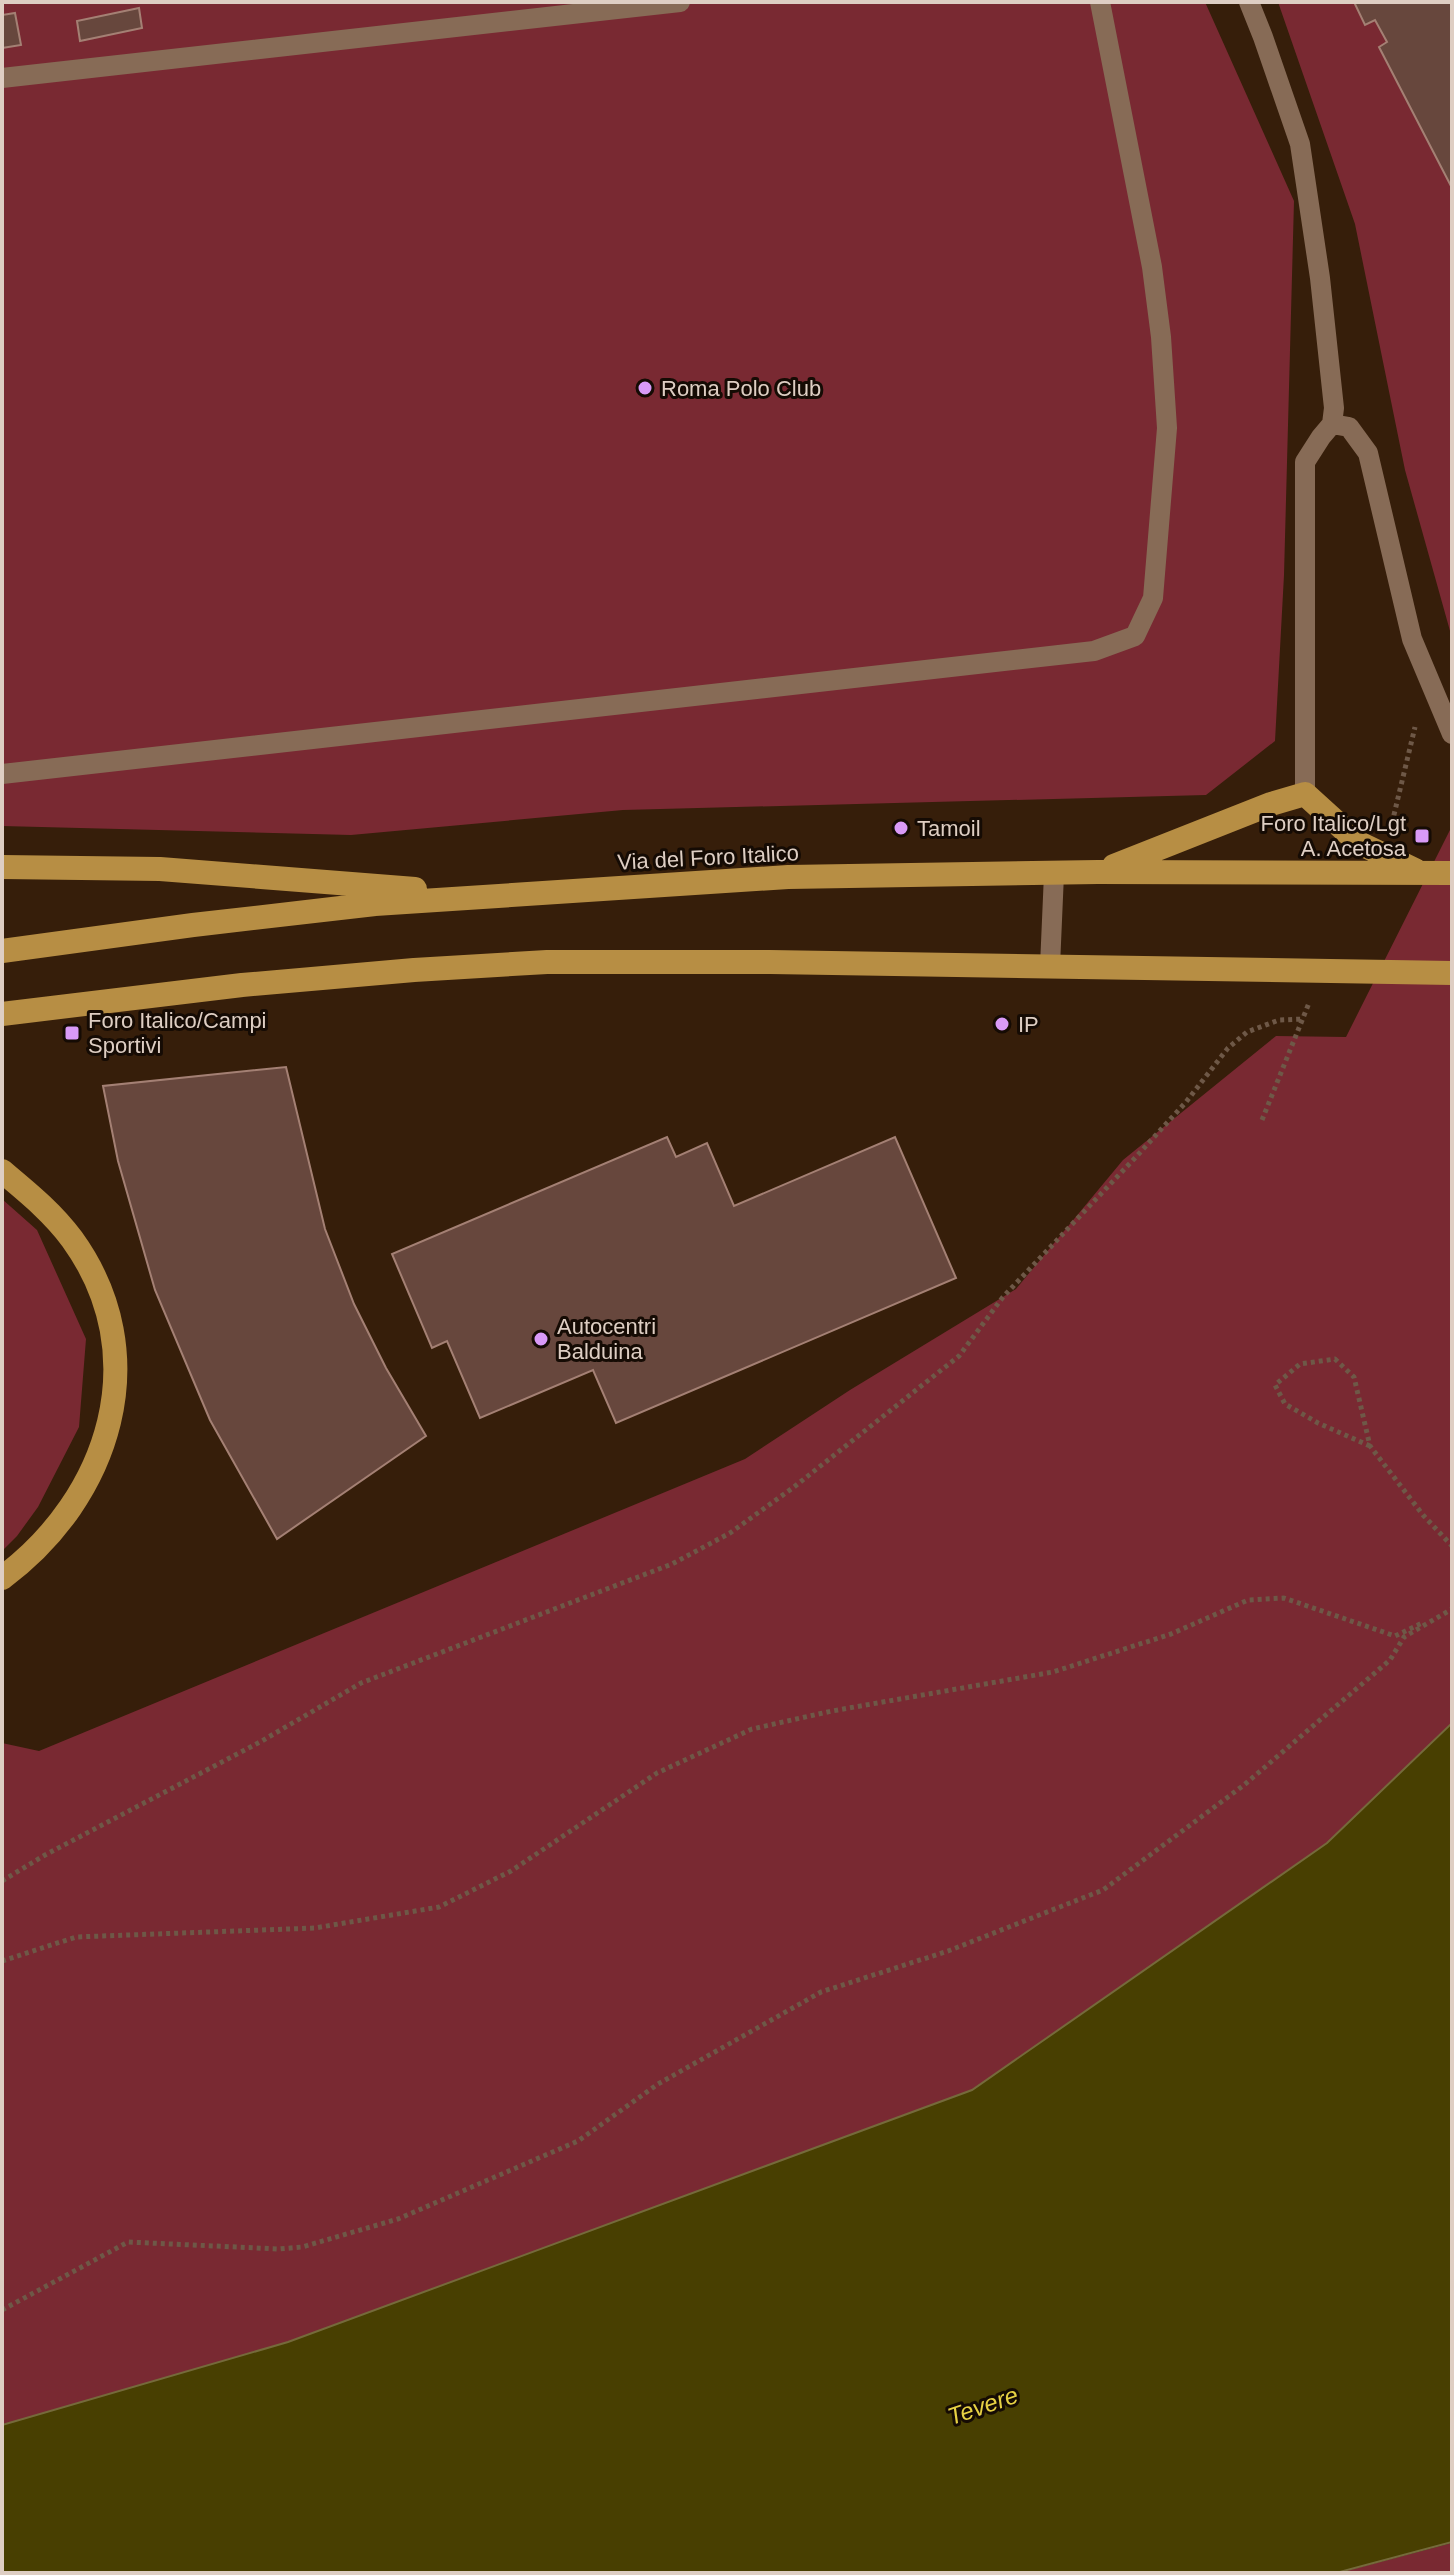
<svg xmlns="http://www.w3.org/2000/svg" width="1454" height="2575" font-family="Arial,sans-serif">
  <rect width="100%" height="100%" fill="#361e0a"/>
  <path fill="#792932" d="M2 2H1205L1294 201 1284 575 1275 741 1206 795 623 810 351 835 2 826Z
    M1278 2H1452V638L1405 470 1355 224Z
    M1452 826V1723L1327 1843 972 2090 288 2342 2 2425V1743L39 1751 745 1459 850 1390 1016 1289 1123 1160 1276 1036 1346 1037Z
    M2 1199 37 1230 86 1339 79 1427 38 1507 17 1536 2 1551Z
    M1452 2542V2573H1338L1452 2543Z"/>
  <path fill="#483f01" stroke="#756a3b" stroke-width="2" d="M1452 1723V2542L1336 2573H2V2425L288 2342 972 2090 1327 1843Z"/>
  <path fill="#67473d" stroke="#a48074" stroke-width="2" d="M1354 2H1452V188L1379 47 1387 42 1375 20 1365 25Z
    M139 8 142 28 80 41 77 21Z
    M15 13 21 45 2 48V15Z
    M286 1067 325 1229 354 1304 386 1368 426 1436 277 1539 210 1420 155 1290 118 1161 103 1086Z
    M667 1137 676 1157 707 1143 734 1206 895 1137 956 1278 616 1423 593 1370 480 1418 447 1341 432 1348 392 1254Z"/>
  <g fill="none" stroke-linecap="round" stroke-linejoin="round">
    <path stroke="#6e5847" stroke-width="5" stroke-dasharray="4 4" stroke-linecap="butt" d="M1392 823 1415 727
      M1262 1120 1309 1003
      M1370 1446 1318 1423 1285 1404 1275 1385 1300 1364 1335 1359 1354 1377 1370 1446 1423 1515 1452 1546
      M2 1881 45 1855 260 1742 361 1683 672 1564 730 1533 794 1487 959 1356 1003 1297 1135 1158 1186 1102 1228 1048 1247 1032 1279 1020 1304 1019
      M2 1961 76 1937 315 1928 439 1907 511 1871 657 1773 752 1729 832 1711 1053 1672 1171 1634 1248 1600 1284 1598 1395 1636 1422 1623
      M2 2310 128 2242 279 2249 302 2247 398 2219 578 2141 658 2084 821 1992 948 1951 1103 1890 1244 1785 1390 1660 1404 1637 1452 1609"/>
    <path stroke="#876b56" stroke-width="20" d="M1249 2 1263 37 1300 144 1320 278 1334 408 1332 424
      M2 78 680 2
      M2 774 1094 651 1135 636 1153 598 1167 428 1161 337 1152 267 1100 2
      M1305 794V462L1321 437 1332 424 1349 427 1368 453 1412 639 1452 734
      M1050 966 1054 874"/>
    <path stroke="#b78e44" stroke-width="24" d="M1114 866 1271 804 1305 794 1359 843 1415 870
      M2 867 160 869 415 889
      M2 951 193 925 375 904 788 877 1098 872 1452 873
      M2 1014 242 985 414 970 547 962H770L1452 973
      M2 1171C27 1192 52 1212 72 1239 156 1355 110 1498 2 1578"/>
  </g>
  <g fill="#d99af7" stroke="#150b04" stroke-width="3">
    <circle cx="645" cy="388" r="8"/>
    <circle cx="901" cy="828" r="8"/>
    <rect x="1414" y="828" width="16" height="16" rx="4"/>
    <circle cx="1002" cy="1024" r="8"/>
    <rect x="64" y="1025" width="16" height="16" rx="4"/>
    <circle cx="541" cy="1339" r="8"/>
  </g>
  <g text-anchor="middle" stroke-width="6" stroke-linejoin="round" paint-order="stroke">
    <g font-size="22" fill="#decec3" stroke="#150b04" text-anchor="start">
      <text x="661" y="396">Roma Polo Club</text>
      <text x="1406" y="831" text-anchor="end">Foro Italico/Lgt<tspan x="1406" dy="25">A. Acetosa</tspan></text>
      <text x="917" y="836">Tamoil</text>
      <text x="88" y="1028">Foro Italico/Campi<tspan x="88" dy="25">Sportivi</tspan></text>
      <text x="1018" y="1032">IP</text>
      <text x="557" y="1334">Autocentri<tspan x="557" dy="25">Balduina</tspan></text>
    </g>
    <g font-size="22" fill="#decec3" stroke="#150b04">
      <text transform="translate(708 857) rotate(-3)" y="8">Via del Foro Italico</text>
    </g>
    <g font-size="24" font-style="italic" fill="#e7d144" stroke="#150b04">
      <text transform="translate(983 2406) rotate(-19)" y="8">Tevere</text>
    </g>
  </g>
  <rect width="1454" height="2575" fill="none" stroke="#decec3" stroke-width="8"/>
</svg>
